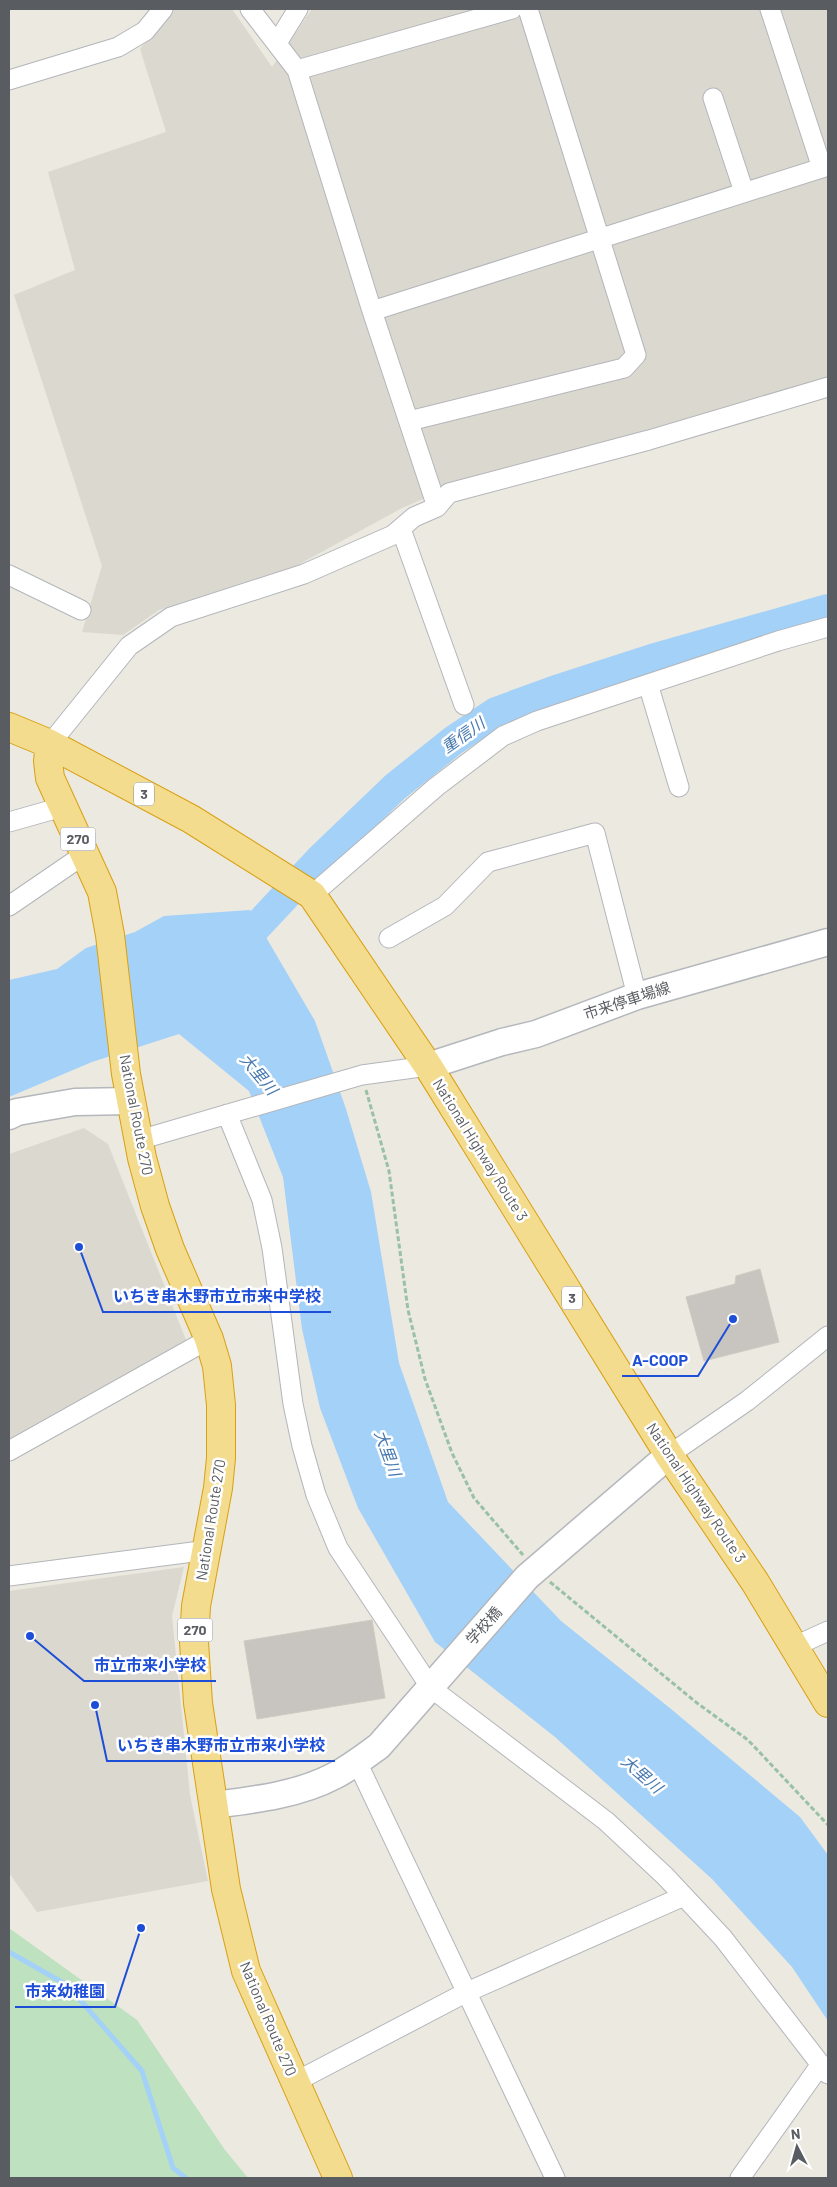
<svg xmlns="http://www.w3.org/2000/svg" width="837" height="2187" font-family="Barlow,'Noto Sans JP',sans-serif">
  <rect width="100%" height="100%" fill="#ebe9e0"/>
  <path fill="#dbd8cf" d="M173 9H232L272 67 312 9H828V377L451 487 402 508 296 566 159 610 123 635 82 632 102 566 14 295 75 270 48 172 166 132 140 49Z
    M84 1128 108 1144 186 1340 9 1439V1154Z
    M184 1567 172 1616 190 1795 208 1881 37 1912 9 1873V1591Z"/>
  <path fill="#bee1bf" d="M9 1928 137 2020 225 2150 248 2178H9Z"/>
  <path fill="#a4d1f8" d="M250 910 315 1021 346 1109 371 1192 399 1363 448 1502 561 1621 671 1709 800 1817 828 1855V2021L792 1967 712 1879 555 1737 435 1642 358 1508 320 1408 302 1329 283 1177 249 1091 179 1034 92 1062 9 1097V980L57 969 86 948 135 932 164 916Z"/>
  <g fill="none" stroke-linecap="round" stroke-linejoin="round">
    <path stroke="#a4d1f8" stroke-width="5" d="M9 1952 67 1985 142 2071 173 2168 186 2178"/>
    <path stroke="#a4d1f8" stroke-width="30" d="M231 954 321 858 395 787 454 740 496 712 556 690 652 659 828 609"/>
  </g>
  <path fill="#c8c5c0" stroke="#cfcabf" d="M760 1269 779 1342 704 1361 686 1297 735 1284 736 1276Z
    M372 1620 385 1698 257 1719 244 1641Z"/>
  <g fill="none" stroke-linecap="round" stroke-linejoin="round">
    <g stroke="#b3b6ba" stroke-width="21">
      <path id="street" d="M250 9 297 70 372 311 437 507
        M770 9 822 168
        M277 43 298 9
        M297 70 512 9
        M9 80 118 47 145 31 163 9
        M713 98 744 192
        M372 311 828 166
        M409 421 624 368 636 355 528 9
        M401 529 464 705
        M9 575 81 610
        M648 684 679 787
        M50 744 129 646 171 617 304 574 393 535 414 517 437 507 449 493 649 440 828 387
        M9 822 62 807
        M312 895 436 787 503 736 537 721 600 700 778 641 828 627
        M9 906 85 854
        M389 938 445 906 488 862 595 833 637 996
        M227 1114 262 1200 272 1248 293 1404 302 1446 316 1495 338 1548 431 1688 606 1821 665 1876 723 1938 828 2074
        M139 1140 362 1075 428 1066
        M9 1451 209 1339
        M669 1455 747 1401 828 1336
        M9 1576 208 1550
        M793 1647 828 1631
        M357 1762 555 2178
        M295 2082 465 1993 684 1896
        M740 2178 821 2064"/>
    </g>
    <g stroke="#b4b7bc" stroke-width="29">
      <path id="secondary" d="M428 1066 502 1042 536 1034 637 996 828 942
        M9 1116 17 1112 75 1102 131 1101
        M214 1805C253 1800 298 1795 334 1776 350 1768 364 1757 379 1746L527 1577 669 1455"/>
    </g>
    <g stroke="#d9a012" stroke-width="30">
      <path id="highway" d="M9 727 50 744 191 819 312 895 428 1066 669 1455 755 1582 828 1703
        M50 744 48 761 50 778 102 892 110 935 126 1074 142 1158 155 1206 170 1249 209 1339 217 1366 221 1405V1458L218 1488 196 1606 194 1642 198 1703 226 1889 246 1971 338 2178"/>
    </g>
    <path stroke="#99c1a5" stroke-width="3" stroke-dasharray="5 2.5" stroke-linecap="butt" d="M366 1090 389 1171 408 1310 425 1379 452 1453 474 1498 523 1555
      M550 1582 697 1703 748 1740 828 1825"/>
    <use href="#street" stroke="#fff" stroke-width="19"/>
    <use href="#secondary" stroke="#fff" stroke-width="26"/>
    <use href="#highway" stroke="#f4dc8e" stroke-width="28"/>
  </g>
  <g text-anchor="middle" stroke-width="5" stroke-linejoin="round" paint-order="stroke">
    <g fill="#fff" stroke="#8b8d90" stroke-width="1">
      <rect x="134" y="782.5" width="20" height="23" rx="4"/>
      <rect x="60.5" y="827.5" width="35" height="23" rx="4"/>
      <rect x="562" y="1286.5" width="20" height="23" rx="4"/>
      <rect x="177.5" y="1618.5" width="35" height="23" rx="4"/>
    </g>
    <g font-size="14" font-weight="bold" fill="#595c60">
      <text x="144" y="799">3</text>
      <text x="78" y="844">270</text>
      <text x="572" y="1303">3</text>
      <text x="195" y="1635">270</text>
    </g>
    <g font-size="15" fill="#595c60" stroke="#fff">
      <text transform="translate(627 1001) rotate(-18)" y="5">市来停車場線</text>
      <text transform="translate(136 1115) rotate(79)" y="5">National Route 270</text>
      <text transform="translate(480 1150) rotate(58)" y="5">National Highway Route 3</text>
      <text transform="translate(696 1493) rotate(56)" y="5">National Highway Route 3</text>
      <text transform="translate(211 1520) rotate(-81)" y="5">National Route 270</text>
      <text transform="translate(484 1626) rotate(-48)" y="5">学校橋</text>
      <text transform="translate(268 2019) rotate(67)" y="5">National Route 270</text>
    </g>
    <g font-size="16" font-style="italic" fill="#4678b0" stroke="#fff">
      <text transform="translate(463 735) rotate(-35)" y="6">重信川</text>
      <text transform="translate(259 1074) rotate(50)" y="6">大里川</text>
      <text transform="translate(388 1453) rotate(70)" y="6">大里川</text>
      <text transform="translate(642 1774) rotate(41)" y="6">大里川</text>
    </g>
  </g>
  <path fill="none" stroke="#1d4ed8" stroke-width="2" d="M79 1247L103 1312H331M733 1319L698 1376H622M30 1636L84 1681H216M95 1705L107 1761H335M141 1928L115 2007H15"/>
  <g fill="#1d4ed8" stroke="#fff" stroke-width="2">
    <circle cx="79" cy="1247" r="5"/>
    <circle cx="733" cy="1319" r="5"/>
    <circle cx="30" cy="1636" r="5"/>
    <circle cx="95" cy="1705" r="5"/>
    <circle cx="141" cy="1928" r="5"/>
  </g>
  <g font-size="16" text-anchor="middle" font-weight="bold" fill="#1d4ed8" stroke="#fff" stroke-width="5" stroke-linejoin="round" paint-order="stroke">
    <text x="217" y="1302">いちき串木野市立市来中学校</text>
    <text x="660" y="1366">A-COOP</text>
    <text x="150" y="1671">市立市来小学校</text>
    <text x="221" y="1751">いちき串木野市立市来小学校</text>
    <text x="65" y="1997">市来幼稚園</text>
  </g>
  <rect width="837" height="2187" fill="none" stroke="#595c60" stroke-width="20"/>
  <g transform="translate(797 2147) rotate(354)" stroke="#ffffff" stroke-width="4" paint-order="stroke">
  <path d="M0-4L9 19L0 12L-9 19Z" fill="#595c60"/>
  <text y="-8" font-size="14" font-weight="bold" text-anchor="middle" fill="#595c60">N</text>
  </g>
</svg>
